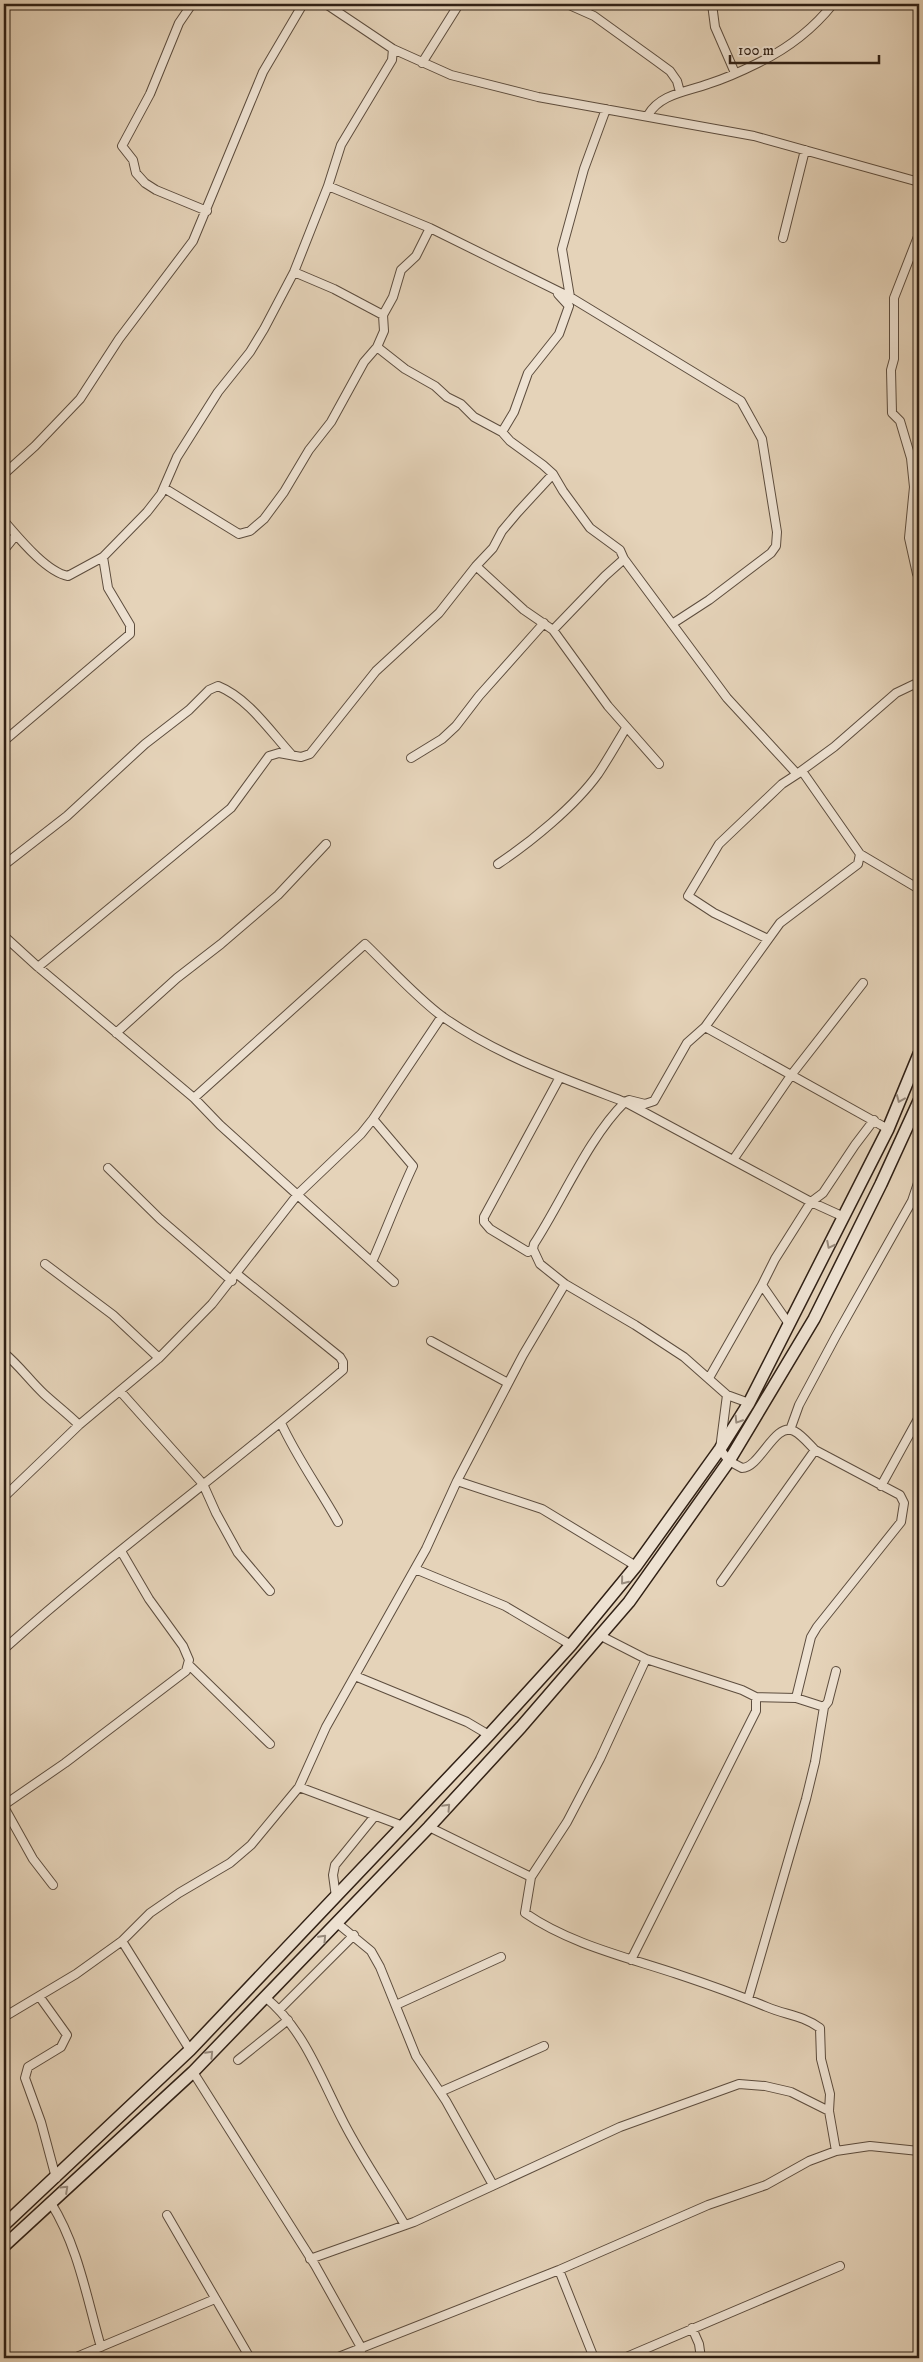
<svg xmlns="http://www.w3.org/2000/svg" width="923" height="2362" font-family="'IM FELL DW Pica',serif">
  <rect width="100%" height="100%" fill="#e5d3b9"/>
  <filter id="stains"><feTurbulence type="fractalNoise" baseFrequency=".004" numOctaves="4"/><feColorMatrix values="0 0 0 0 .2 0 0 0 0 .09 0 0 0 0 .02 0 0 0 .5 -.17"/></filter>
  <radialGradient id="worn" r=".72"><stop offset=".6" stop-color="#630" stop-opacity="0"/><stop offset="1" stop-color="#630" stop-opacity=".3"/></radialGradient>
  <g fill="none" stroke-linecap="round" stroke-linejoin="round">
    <g stroke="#5d4d3e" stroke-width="10">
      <path id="street" d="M192 4 179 23 150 94 122 146 133 160 136 173 145 183 156 190 207 211
        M326 4 393 49 451 75 538 97 754 136 919 182
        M567 4 594 16 655 60 670 71 677 81 680 92
        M712 4 715 27 735 73
        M422 63 459 4
        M648 115C660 94 686 92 708 84 724 79 742 71 758 63 787 49 813 29 833 4
        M430 228 570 297 562 249 584 169 606 109
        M919 234 894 298V359L891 370 892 413 900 421 911 458 914 487 909 538 917 574 919 575
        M783 238 805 150
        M294 272 334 289 383 315
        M570 297 741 401 762 439 777 532 776 546 771 553 709 600 672 624
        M377 347 405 369 435 386 447 397 461 404 474 417 502 432 510 441 543 465 553 474 563 491 590 528 620 550 624 559 727 698 797 774 834 747 896 693 919 682
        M502 432 514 412 528 373 559 334 569 306 558 294
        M4 474 35 446 80 399 119 339 193 241 263 72 303 4
        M164 488 239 534 250 531 264 519 284 492 309 450 331 422 364 362 377 347 384 331 383 315 393 297 401 270 416 256 430 228 328 186
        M4 521C18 537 46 572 68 576L103 557 147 512 161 494 177 457 218 392 250 352 264 329 294 272 328 186 341 145 392 60 393 49
        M4 550 16 535
        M476 566 524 610 553 630 608 706 659 764
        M553 630 605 576 624 559
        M4 741 130 634V625L108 588 103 557
        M411 758 442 739 456 726 479 696 544 623
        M860 854 919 889
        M498 864C531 842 575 806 598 774 608 759 617 743 626 728
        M4 865 67 816 145 744 189 710 209 690 218 686C248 698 270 731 291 754
        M4 936 38 967 194 1098 220 1125 394 1282
        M768 939 714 913 688 896 719 844 782 784 802 771 860 854 858 864 780 923 705 1027 687 1043 654 1101 645 1104 629 1100 625 1102 811 1202 844 1217
        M38 967 231 808 269 756 279 753 301 757 310 754 376 671 439 613 476 566 493 548 502 531 518 512 553 474
        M705 1027 888 1129
        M116 1033 177 978 221 944 278 895 326 844
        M194 1098 365 944C388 966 418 999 443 1017 499 1056 562 1078 625 1102 589 1137 562 1201 534 1244L533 1249 540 1264 565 1284 635 1325 684 1357 727 1395 749 1403
        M733 1160 792 1074 863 983
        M108 1168 160 1219 232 1281
        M533 1249 528 1252 490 1229 484 1222V1217L560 1077
        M372 1262C386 1230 398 1198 413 1166L373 1119
        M45 1264 113 1315 159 1358
        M789 1324 762 1285 775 1259 811 1202 823 1193 855 1145 874 1120
        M431 1341 508 1383
        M4 1353C19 1365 30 1381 44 1394 56 1405 68 1414 79 1425
        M709 1378 762 1285
        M120 1391 203 1484 216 1513 238 1553 270 1591
        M727 1395 720 1449 729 1461 742 1468C760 1468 775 1421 794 1431 802 1435 809 1444 815 1450
        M281 1423C297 1458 319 1488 338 1522
        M790 1430 799 1405 836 1336 912 1201 919 1180
        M457 1481 542 1509 636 1566
        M881 1486 919 1417
        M4 1497 79 1425 159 1358 212 1304 298 1194 361 1134 373 1119 442 1016
        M415 1569 505 1606 571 1645
        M721 1582 815 1450 900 1495 904 1503 901 1522 817 1627 811 1637 796 1698
        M601 1636 646 1659
        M4 1649C113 1551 232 1466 343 1370V1362L340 1357 237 1274
        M188 1664 270 1744
        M355 1676 467 1722 489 1735
        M756 1697 796 1698 824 1707
        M299 1787 403 1826
        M4 1805 65 1763 186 1671 189 1660 183 1646 149 1599 121 1551
        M4 1807 33 1859 53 1885
        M429 1827 531 1877
        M336 1897 333 1875 335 1865 374 1817
        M337 1923 371 1951 380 1967 416 2056 446 2101 493 2185
        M122 1941 190 2050
        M631 1960 756 1711V1697L742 1690 646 1659 600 1759 567 1822 531 1877 525 1913C570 1944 626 1957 677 1974 707 1984 738 1995 767 2007 786 2015 802 2015 820 2028L821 2059 830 2094 829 2111 836 2151
        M39 1996 67 2035 61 2047 28 2067 25 2078 41 2122 56 2178
        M265 1997C304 2029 321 2079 344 2123 362 2158 385 2191 405 2225
        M748 1999 806 1799 815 1762 824 1707 828 1702 836 1671
        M396 2005 501 1957
        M279 2010 354 1935
        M4 2017 76 1974 122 1941 150 1913 179 1893 230 1863 251 1845 299 1787 326 1727 426 1549 457 1481 523 1355 565 1284
        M238 2060 288 2020
        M193 2072 315 2265 362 2349
        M440 2092 544 2046
        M51 2203C78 2246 87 2299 101 2347
        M167 2215 250 2358
        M310 2259 414 2222 620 2127 739 2084 765 2086 791 2092 829 2111
        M559 2270 594 2358
        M692 2328 699 2344 701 2358
        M74 2358 215 2299
        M336 2358 559 2270 708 2205 766 2185 809 2161 836 2151 870 2146 919 2151
        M624 2358 840 2266"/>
    </g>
    <g stroke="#302015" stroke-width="14">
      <path id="secondary" d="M4 2225 190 2050 489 1735 571 1645 636 1566 720 1449 749 1403 888 1129 919 1054
        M4 2246 193 2072 429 1827 521 1727 629 1602 729 1461 814 1319 881 1184 919 1101"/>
    </g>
    <use href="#street" stroke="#eee2d2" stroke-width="8"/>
    <use href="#secondary" stroke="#eee2d2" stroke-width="11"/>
  </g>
  <defs><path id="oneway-chevron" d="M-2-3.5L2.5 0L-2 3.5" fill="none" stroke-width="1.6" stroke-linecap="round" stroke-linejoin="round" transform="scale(1.25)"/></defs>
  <g stroke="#988b7d">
    <use href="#oneway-chevron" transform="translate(900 1099) rotate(113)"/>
    <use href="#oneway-chevron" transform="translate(830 1245) rotate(117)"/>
    <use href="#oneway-chevron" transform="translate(738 1420) rotate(122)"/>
    <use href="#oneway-chevron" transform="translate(624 1581) rotate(129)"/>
    <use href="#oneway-chevron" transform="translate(447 1807) rotate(-47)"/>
    <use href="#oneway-chevron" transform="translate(323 1938) rotate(-46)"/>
    <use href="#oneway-chevron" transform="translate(210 2054) rotate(-46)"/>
    <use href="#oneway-chevron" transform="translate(65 2189) rotate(-43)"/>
  </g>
  <rect width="923" height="2362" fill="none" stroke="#e5d3b9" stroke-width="20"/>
  <rect x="5" y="5" width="913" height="2352" fill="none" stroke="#302015" stroke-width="2.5"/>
  <rect x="10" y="10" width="903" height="2342" fill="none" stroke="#302015"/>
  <path d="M730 55v8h149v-8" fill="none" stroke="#302015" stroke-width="2.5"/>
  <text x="738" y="55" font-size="15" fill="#302015" stroke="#eee2d2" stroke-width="4" paint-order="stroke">100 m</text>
  <rect width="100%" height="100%" filter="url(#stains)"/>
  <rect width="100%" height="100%" fill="url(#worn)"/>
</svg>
